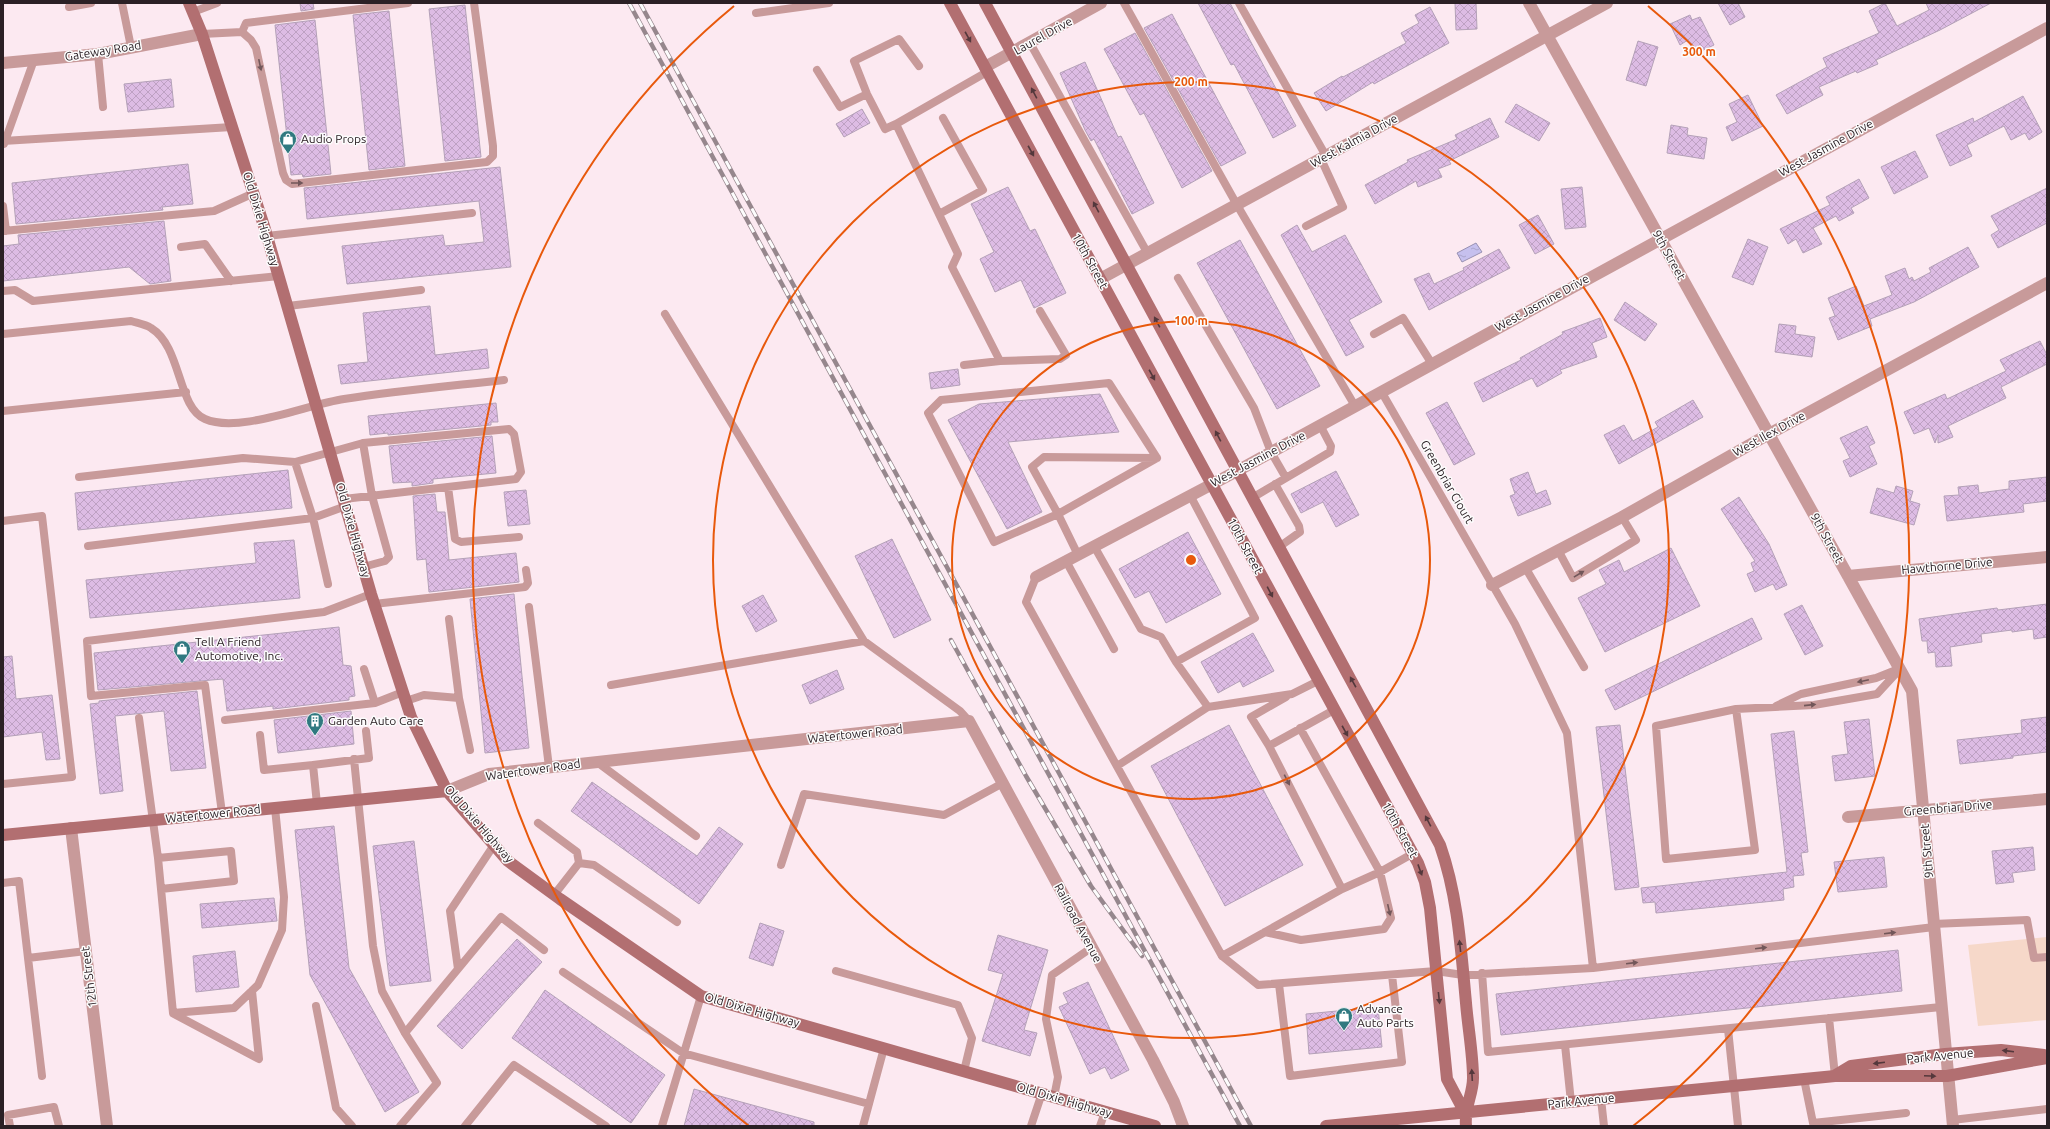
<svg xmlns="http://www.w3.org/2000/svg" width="2050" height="1129" font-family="Ubuntu,sans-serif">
  <defs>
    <pattern id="water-ripples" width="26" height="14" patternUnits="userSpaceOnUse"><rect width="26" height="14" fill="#c6c0ee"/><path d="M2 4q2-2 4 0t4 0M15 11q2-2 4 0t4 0" fill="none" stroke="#aaa5cc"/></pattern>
    <pattern id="building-cross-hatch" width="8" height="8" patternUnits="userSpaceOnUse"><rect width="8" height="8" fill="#ddbce4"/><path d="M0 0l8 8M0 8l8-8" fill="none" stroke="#bea1c3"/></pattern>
  </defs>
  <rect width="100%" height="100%" fill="#fce9f1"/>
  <path fill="#f6d8c9" d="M2047 937V1020L1978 1026 1968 945Z"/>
  <path fill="url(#water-ripples)" stroke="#9890b2" d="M1476 243 1482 252 1462 262 1457 253Z"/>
  <path fill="url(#building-cross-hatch)" stroke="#b4a1b8" d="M300 3H313L314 9 301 11Z
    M1198 3H1230L1296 126 1273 138 1234 64 1231 65Z
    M1455 3H1476L1477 29 1456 30Z
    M1718 3H1738L1745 17 1730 25Z
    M1885 3 1897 26 1929 10 1926 3H1991L1940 30 1876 60 1878 64 1857 73 1856 71 1819 87 1823 95 1787 114 1776 95 1827 67 1823 58 1879 33 1869 11Z
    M465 5 481 157 445 161 429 9Z
    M1430 7 1449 43 1374 84 1373 82 1326 111 1314 93 1342 76 1343 77 1406 43 1401 33 1419 23 1415 15Z
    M389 11 405 166 369 170 353 15Z
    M1172 14 1246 153 1221 166 1144 28Z
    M1690 15 1692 20 1700 17 1714 45 1695 54 1688 40 1680 45 1670 24Z
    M315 20 331 174 303 177 302 174 291 175 275 25Z
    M1135 33 1212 171 1182 188 1144 113 1140 115 1104 49Z
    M1638 41 1658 47 1646 86 1626 80Z
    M1085 62 1118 137 1121 136 1154 203 1132 214 1094 139 1091 141 1085 130 1060 73Z
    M171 79 174 107 128 112 124 84Z
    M1748 95 1763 126 1732 141 1726 127 1737 122 1729 104Z
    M2023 96 2042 132 2029 140 2025 133 2011 140 2004 126 1967 145 1972 156 1950 166 1936 135 1973 118 1974 122Z
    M1516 104 1550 123 1539 141 1505 122Z
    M862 109 870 123 844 137 836 124Z
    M1490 118 1499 137 1449 161 1451 164 1438 169 1442 177 1418 187 1416 181 1375 204 1365 185 1408 162 1407 160 1457 139 1455 135Z
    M1671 125 1688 128 1687 135 1707 138 1704 159 1667 153Z
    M1915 151 1928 177 1894 194 1881 167Z
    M188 164 193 204 162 207 163 210 16 224 12 183Z
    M500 167 511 267 347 284 342 246 443 235 445 246 484 242 479 201 307 219 304 188Z
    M1859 179 1869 198 1851 208 1854 213 1839 221 1836 216 1813 228 1822 244 1803 253 1796 239 1788 244 1780 229 1830 205 1826 197Z
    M1008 187 1030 231 1035 229 1066 293 1034 308 1021 280 995 292 980 259 994 252 971 204Z
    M1582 187 1586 227 1565 229 1561 189Z
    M2047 188V223L1998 248 1991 235 1999 230 1991 216Z
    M1538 215 1554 244 1535 254 1519 225Z
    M164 221 171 281 150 284 129 267 3 281V246L19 244 18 235Z
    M1297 225 1312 252 1345 235 1382 302 1349 320 1364 347 1346 356 1281 235Z
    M1748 239 1768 247 1753 285 1732 277Z
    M1240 240 1320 386 1277 409 1197 263Z
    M1968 247 1979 267 1914 302 1870 319 1872 326 1838 340 1829 318 1835 316 1828 298 1856 286 1864 306 1892 295 1885 276 1905 268 1909 279 1912 277 1914 281 1931 272 1929 268Z
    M1499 249 1510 268 1429 310 1414 279 1429 273 1434 284 1464 270 1463 268Z
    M1625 302 1657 324 1645 341 1614 320Z
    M430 306 435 355 487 349 489 368 341 384 338 365 368 362 363 313Z
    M1600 318 1607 337 1592 343 1597 357 1560 370 1562 373 1537 387 1532 378 1483 402 1474 383 1521 360 1520 358 1563 334 1562 332Z
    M1779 324 1796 326 1795 334 1815 337 1812 357 1775 352Z
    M2040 341 2047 355V364L2001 387 2006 398 1948 426 1953 437 1938 443V435L1935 443 1929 428 1914 434 1904 412 1945 394 1947 399 2006 371 2000 360Z
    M958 369 960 385 931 389 929 373Z
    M1100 394 1119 432 1008 442 1042 512 1007 529 948 420 979 404Z
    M1693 400 1703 417 1619 464 1604 435 1624 425 1633 441 1658 427 1655 422Z
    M1447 402 1475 454 1454 465 1426 413Z
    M496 403 498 422H491V425L388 435V433L370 435 368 416Z
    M1867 426 1875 443 1869 446 1877 464 1850 477 1843 461 1850 458 1840 438Z
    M492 436 496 473 433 479V483L412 486V482L393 483 389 446Z
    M288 470 292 508 78 530 75 493Z
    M1336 471 1359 515 1336 527 1323 502 1301 513 1291 494Z
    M1528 472 1536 494 1546 490 1551 504 1518 516 1510 496 1515 494 1510 479Z
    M2047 477V501L2023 504 2024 512 1947 521 1944 496 1959 495 1958 487 1978 485 1979 493 2009 489V481Z
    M1896 486 1913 491 1910 501 1920 504 1914 525 1870 513 1877 488 1894 493Z
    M526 490 530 524 508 526 504 492Z
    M435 494 437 512H445L449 560 516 553 519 582 429 592 426 559 417 560 413 496Z
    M1739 497 1769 544 1787 585 1776 590 1773 584 1755 592 1747 574 1754 571 1751 563 1755 561 1721 509Z
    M1188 532 1221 594 1166 623 1149 591 1135 598 1119 569Z
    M892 539 931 620 894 638 855 556Z
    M294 540 300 598 90 618 86 580 256 563 254 543Z
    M1671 548 1700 606 1605 652 1578 598 1606 584 1599 570 1619 560 1624 572Z
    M514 594 529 748 485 753 470 599Z
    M763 595 777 621 756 632 742 606Z
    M2047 604V637L2034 639 2033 629 2012 632V630L1981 634 1982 642 1950 647 1952 666 1936 667 1935 652 1928 653 1927 641H1922L1919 619 1997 608 1998 610Z
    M1802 605 1823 646 1805 655 1784 614Z
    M1752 618 1762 639 1615 710 1605 690Z
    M339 627 343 665 351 666 355 696 349 697V700L273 709V706L227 711 223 679 98 690 94 653Z
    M1253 633 1274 671 1243 687 1240 681 1218 693 1201 662Z
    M12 656 16 699 52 695 60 759 46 760 42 732 3 737V657Z
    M837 670 844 689 810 704 802 685Z
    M197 691 206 768 171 771 164 711 115 716 123 791 100 794 90 704 99 703V701Z
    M351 711 354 744 278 753 274 720Z
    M2047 717V752L2013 756V758L1960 764 1957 740 2022 733 2021 720Z
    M1869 719 1875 776 1835 781 1832 756 1848 754 1844 722Z
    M1229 725 1303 865 1225 906 1151 766Z
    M1620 725 1639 887 1615 890 1596 727Z
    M1794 731 1808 852 1801 853 1804 875 1793 876 1794 887 1783 889 1784 900 1656 913 1655 902 1643 903 1641 888 1787 872 1771 734Z
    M592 782 697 856 719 827 743 844 699 904 571 811Z
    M334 826 349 968 419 1092 385 1112 310 975 295 830Z
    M414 841 431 981 390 986 373 846Z
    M2033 847 2035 870 2012 873 2014 882 1996 884 1992 851Z
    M1884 857 1887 887 1838 892 1834 862Z
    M274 898 277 921 202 928 200 904Z
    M760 923 784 931 773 966 749 958Z
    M998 935 1048 950 1024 1030 1037 1033 1030 1056 982 1041 1003 974 988 970Z
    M517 939 542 962 462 1049 437 1026Z
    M1898 950 1902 991 1501 1035 1496 994Z
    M235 951 239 987 196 992 193 956Z
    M1088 982 1129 1070 1111 1079 1105 1067 1090 1074 1059 1007 1068 1003 1063 993Z
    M545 990 665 1075 631 1123 512 1038Z
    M1378 1007 1382 1047 1309 1054 1306 1014Z
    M694 1089 814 1122V1126H684Z"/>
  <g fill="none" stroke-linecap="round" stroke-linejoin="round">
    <path stroke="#c89a9a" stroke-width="8" d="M122 3 131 47
      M1124 3 1237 205 1355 406
      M1239 3 1326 156
      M69 7 91 3
      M193 12 217 3
      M756 13 829 3
      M242 32 246 23 408 3
      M202 34 242 32 251 40 256 48 283 173 286 180 292 184 487 162 493 156V146L474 3
      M1030 43 1148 254
      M98 54 103 107
      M817 70 840 107 867 94
      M987 72 896 124 958 254 952 267 1000 361 1060 359 1066 355 1040 311
      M896 124 885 129 867 94 854 61 899 39 919 66
      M3 141 232 127
      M4 144 34 60
      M3 206 6 231
      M939 214 983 190 943 118
      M1306 226 1343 207 1321 159
      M3 231 214 211 254 193
      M267 236 472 213
      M181 247 205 244 231 281
      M1178 278 1254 408 1271 452 1286 478
      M3 291 15 290 33 301 279 276
      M288 306 421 290
      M665 314 864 641
      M3 334 131 321C137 323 145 324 151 328 182 347 177 407 205 419 239 434 308 404 344 399 397 391 451 386 504 380
      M1374 334 1403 318 1432 364
      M964 365 1000 361
      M1381 391 1515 624 1567 733 1593 968
      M3 411 186 392
      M363 443 372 496 389 557 385 561 363 567
      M295 462 363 443 509 429 514 434 521 472 516 479 344 499
      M79 477 243 458 295 462 313 518 328 584
      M1275 484 1299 526 1300 532 1279 547
      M448 487 455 539 461 542 519 537
      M1252 498 1330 452 1331 446 1320 425
      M3 521 42 516 72 777 3 784
      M88 546 313 518 346 506
      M1094 546 1141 629 1161 637 1176 662 1208 707 1292 694 1318 681
      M1558 550 1573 578 1636 540 1622 517
      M1078 555 1058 514 1157 458 1109 383 941 400 928 413 994 542 1058 514 1032 467 1044 457 1157 458
      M1066 561 1114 649
      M1525 567 1584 667
      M1036 577 1026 602 1222 956 1342 889 1380 872 1412 854
      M374 604 525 587 528 583 526 570
      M529 607 549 767
      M449 619 459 698
      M1176 662 1255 618 1190 495
      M364 669 375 703
      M611 685 864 641 960 711 969 721
      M1286 697 1251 717 1269 746 1342 889
      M406 701 424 695 459 698 470 750
      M1776 706 1801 694 1876 678 1896 670
      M1736 709 1755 850 1666 859 1656 726 1736 709 1814 705 1877 694 1900 669
      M139 718 158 858 231 851 234 881 161 889 158 858
      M225 720 375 703 403 692
      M260 735 264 770 313 765 317 804
      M1269 746 1334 710
      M354 759 373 946 382 991 405 1033 437 1083 400 1126
      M597 762 696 836
      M313 765 369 758 366 731
      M1117 766 1208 707
      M222 813 205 685 91 696 87 641 324 612 371 594
      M538 823 577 852 579 863
      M781 865 804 794 944 815 1003 783
      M3 883 19 881 28 958 86 951
      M161 889 173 1013 234 1008 258 985 282 930 284 897 275 808
      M554 895 579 863 594 865 677 922
      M1933 924 2027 920 2034 958 2047 957
      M1265 932 1301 940 1384 929 1391 918 1380 872 1300 728
      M1222 956 1258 985 1436 971 1463 975 1593 968 1934 927
      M28 958 42 1076
      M458 969 501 917 544 950
      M836 971 958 1005 972 1038 964 1071
      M563 972 683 1053 869 1104
      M1482 973 1488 1052 1941 1007
      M1279 984 1290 1076 1402 1062 1392 975
      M316 1006 336 1108 352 1126
      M174 1014 259 1059 252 991
      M1829 1018 1835 1076
      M1728 1029 1738 1126
      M405 1033 458 969 450 911 494 845
      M1565 1045 1571 1102
      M1804 1079 1813 1123 1906 1113
      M1054 1097 1058 1077 1046 1019 1052 975 1091 948
      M1601 1099 1604 1126
      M1952 1120 2047 1109
      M10 1126 8 1115 54 1107 59 1126
      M465 1126 514 1065 606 1126
      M662 1126 701 996
      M863 1126 884 1048
      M1031 1126 1042 1093
      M1100 1126 1105 1112"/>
    <path stroke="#c89a9a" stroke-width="12" d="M1529 3 1912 691 1953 1126
      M3 63 98 54 202 34
      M985 67 1101 3
      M1100 279 1607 3
      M1848 576 2047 557
      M1036 577 1237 471 2047 28
      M1492 585 1622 517 1769 434 2047 283
      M447 791 489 774 969 721 1153 1060 1174 1102 1183 1126
      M1848 817 2047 799
      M71 828 107 1126"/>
    <path stroke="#b26f71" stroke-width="12" d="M189 3 202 34 264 226 371 594 411 717 447 791 508 861 560 899 701 996 1155 1126
      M950 3 1418 863 1425 882 1430 908 1447 1079 1465 1113
      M985 3 1440 845C1458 896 1461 950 1466 1003 1468 1028 1473 1054 1473 1078 1473 1095 1464 1107 1466 1126
      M3 835 447 791
      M1836 1075 1851 1066 1945 1054 2001 1050 2044 1055
      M1326 1126 1835 1076H1947L2047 1058"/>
    <g stroke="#96878d" stroke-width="4.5">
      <path id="rail" d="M629 3 1240 1126
        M640 3 1251 1126
        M951 640 1026 776 1091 886 1142 956"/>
    </g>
    <use href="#rail" stroke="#fcfcfc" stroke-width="3" stroke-dasharray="9" stroke-linecap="butt"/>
  </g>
  <defs><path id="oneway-solid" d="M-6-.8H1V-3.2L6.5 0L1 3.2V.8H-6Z"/></defs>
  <g fill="#54383c">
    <use href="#oneway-solid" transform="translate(968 37) rotate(61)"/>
    <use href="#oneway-solid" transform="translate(1034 93) rotate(-118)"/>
    <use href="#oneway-solid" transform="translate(1031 151) rotate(61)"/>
    <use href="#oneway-solid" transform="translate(1096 207) rotate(-118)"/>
    <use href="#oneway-solid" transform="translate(1157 322) rotate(-118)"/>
    <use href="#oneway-solid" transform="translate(1152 375) rotate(61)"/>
    <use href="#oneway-solid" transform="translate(1218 436) rotate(-118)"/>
    <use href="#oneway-solid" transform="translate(1270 592) rotate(62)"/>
    <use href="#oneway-solid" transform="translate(1353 682) rotate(-119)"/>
    <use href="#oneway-solid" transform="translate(1345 731) rotate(61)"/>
    <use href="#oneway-solid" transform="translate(1428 821) rotate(-118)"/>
    <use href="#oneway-solid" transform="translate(1420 870) rotate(70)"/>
    <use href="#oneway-solid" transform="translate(1460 946) rotate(-96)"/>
    <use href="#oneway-solid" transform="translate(1439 998) rotate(84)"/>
    <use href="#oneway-solid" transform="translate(2008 1051) rotate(-173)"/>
    <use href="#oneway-solid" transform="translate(1879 1063) rotate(173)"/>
    <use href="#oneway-solid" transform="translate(1472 1075) rotate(-93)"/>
    <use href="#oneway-solid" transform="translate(1930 1076) rotate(2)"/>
  </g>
  <g fill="#72575a">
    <use href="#oneway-solid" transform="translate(260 65) rotate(78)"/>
    <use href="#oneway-solid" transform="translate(297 183)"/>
    <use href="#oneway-solid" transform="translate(1579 574) rotate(-31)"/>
    <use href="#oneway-solid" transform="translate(1863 681) rotate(168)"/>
    <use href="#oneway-solid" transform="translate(1810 705) rotate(-6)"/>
    <use href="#oneway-solid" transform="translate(1287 780) rotate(63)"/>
    <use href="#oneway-solid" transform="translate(1389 910) rotate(77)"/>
    <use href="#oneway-solid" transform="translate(1890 933) rotate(-7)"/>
    <use href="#oneway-solid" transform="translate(1761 948) rotate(-7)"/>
    <use href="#oneway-solid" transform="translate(1632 963) rotate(-7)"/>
  </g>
  <g fill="none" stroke="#e8590c" stroke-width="2">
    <circle cx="1191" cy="560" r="239"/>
    <circle cx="1191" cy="560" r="478"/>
    <path d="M749 1126A718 718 0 0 1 734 6M1648 6A718 718 0 0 1 1633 1126"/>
  </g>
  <defs>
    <g id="shop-pin" transform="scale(0.9)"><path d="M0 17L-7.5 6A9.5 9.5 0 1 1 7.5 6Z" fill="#307980" stroke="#fcfcfc"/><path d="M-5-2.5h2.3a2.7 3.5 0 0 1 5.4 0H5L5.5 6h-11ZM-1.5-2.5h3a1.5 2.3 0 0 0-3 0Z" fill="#fff"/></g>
    <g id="building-pin" transform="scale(0.9)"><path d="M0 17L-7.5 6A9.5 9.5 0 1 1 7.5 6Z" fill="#307980" stroke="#fcfcfc"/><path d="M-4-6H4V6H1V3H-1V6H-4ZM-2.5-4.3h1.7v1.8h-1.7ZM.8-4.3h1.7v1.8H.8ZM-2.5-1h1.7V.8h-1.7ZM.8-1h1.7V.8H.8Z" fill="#fff"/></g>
  </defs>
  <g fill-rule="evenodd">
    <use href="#shop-pin" x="288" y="139"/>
    <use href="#shop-pin" x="182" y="649"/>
    <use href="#building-pin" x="315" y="721"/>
    <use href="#shop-pin" x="1344" y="1016"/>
  </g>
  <g text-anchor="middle" stroke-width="3" stroke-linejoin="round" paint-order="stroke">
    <g font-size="12" fill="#2b2025" stroke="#fcfcfc">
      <text transform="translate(1043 36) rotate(-29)" y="4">Laurel Drive</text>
      <text transform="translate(103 51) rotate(-9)" y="4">Gateway Road</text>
      <text transform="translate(1354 141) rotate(-29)" y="4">West Kalmia Drive</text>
      <text transform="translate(1826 148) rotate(-29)" y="4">West Jasmine Drive</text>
      <text transform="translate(261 219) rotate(73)" y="4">Old Dixie Highway</text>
      <text transform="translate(1669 255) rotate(61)" y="4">9th Street</text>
      <text transform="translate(1090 261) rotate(61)" y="4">10th Street</text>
      <text transform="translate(1542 303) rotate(-29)" y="4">West Jasmine Drive</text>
      <text transform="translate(1769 434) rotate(-29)" y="4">West Ilex Drive</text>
      <text transform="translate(1258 459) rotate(-28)" y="4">West Jasmine Drive</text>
      <text transform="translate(1447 482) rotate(60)" y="4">Greenbriar Ciourt</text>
      <text transform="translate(353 530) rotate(74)" y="4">Old Dixie Highway</text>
      <text transform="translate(1827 538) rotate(61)" y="4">9th Street</text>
      <text transform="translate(1245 546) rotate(62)" y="4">10th Street</text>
      <text transform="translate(1947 566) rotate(-5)" y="4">Hawthorne Drive</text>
      <text transform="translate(855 734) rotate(-6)" y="4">Watertower Road</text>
      <text transform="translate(533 770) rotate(-8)" y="4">Watertower Road</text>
      <text transform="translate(1948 808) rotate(-5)" y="4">Greenbriar Drive</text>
      <text transform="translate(213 814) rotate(-6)" y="4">Watertower Road</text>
      <text transform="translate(479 824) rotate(49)" y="4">Old Dixie Highway</text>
      <text transform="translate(1400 830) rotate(61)" y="4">10th Street</text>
      <text transform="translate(1927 851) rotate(-95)" y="4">9th Street</text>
      <text transform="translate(1078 923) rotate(62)" y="4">Railroad Avenue</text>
      <text transform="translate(89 977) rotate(-97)" y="4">12th Street</text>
      <text transform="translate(752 1010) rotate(16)" y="4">Old Dixie Highway</text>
      <text transform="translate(1940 1056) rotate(-6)" y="4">Park Avenue</text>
      <text transform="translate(1064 1100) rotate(16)" y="4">Old Dixie Highway</text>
      <text transform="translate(1581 1101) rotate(-6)" y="4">Park Avenue</text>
    </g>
    <g font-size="12" fill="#2b2025" stroke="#fcfcfc" text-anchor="start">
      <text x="301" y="143">Audio Props</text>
      <text x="195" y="646">Tell A Friend<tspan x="195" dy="14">Automotive, Inc.</tspan></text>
      <text x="328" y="725">Garden Auto Care</text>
      <text x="1357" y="1013">Advance<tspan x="1357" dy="14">Auto Parts</tspan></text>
    </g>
  </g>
  <circle cx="1191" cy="560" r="6" fill="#e8590c" stroke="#fcfcfc" stroke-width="2"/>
  <g font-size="12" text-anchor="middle" font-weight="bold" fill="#e8590c" stroke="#fcfcfc" stroke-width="3" stroke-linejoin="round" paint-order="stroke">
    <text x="1699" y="56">300 m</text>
    <text x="1191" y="86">200 m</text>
    <text x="1191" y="325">100 m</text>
  </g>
  <rect width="2050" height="1129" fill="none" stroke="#2b2025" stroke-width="8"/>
</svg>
